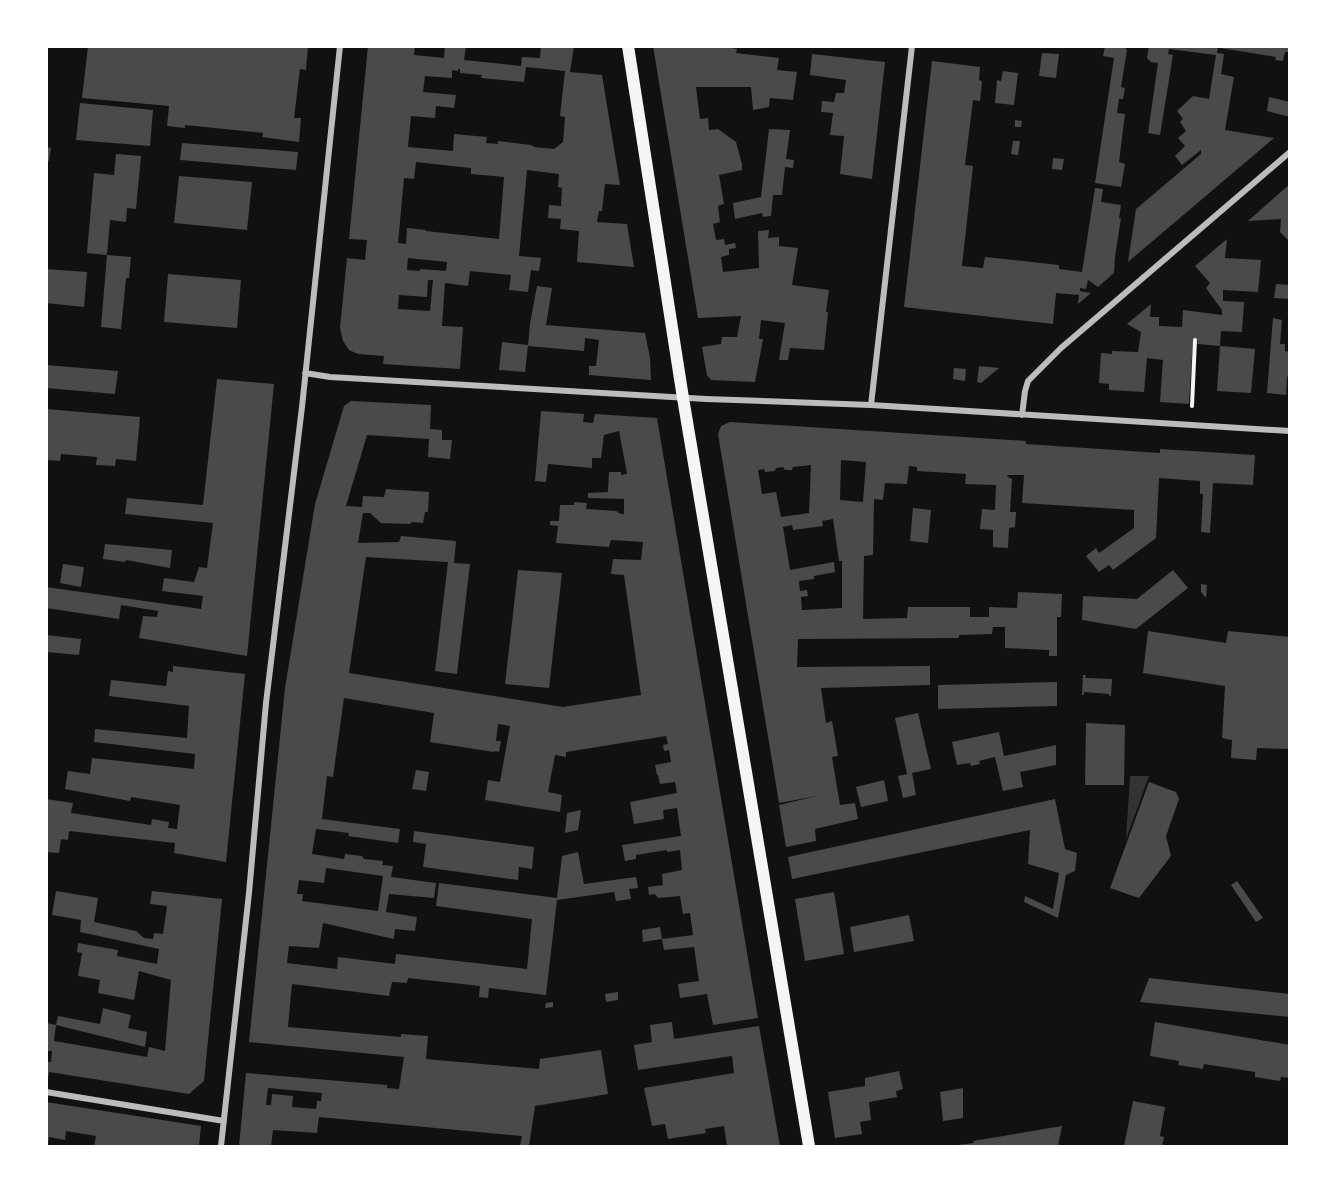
<svg xmlns="http://www.w3.org/2000/svg" width="1336" height="1193" font-family="Ubuntu,sans-serif">
  <rect width="100%" height="100%" fill="#111"/>
  <path fill="#333" d="M1130 776H1149L1126 839Z"/>
  <path fill="#4a4a4a" fill-rule="evenodd" d="M88 46H308L306 70 300 69 294 118H301L299 142 262 137 263 133 185 125V128L167 126 169 106 82 98Z
    M368 46H415L414 55 444 58 445 46H466L464 60 521 66 522 57 540 58 541 46H574L570 72 602 75 620 185 605 184 602 211H599L597 222 627 224 634 267 577 262 579 231 560 229 561 219 548 218 549 205 561 206 562 188 558 187 559 174 527 170 519 256 541 258 539 271 531 270 528 292 509 290 511 275 470 271 468 286 445 283 442 326 463 327 460 369 383 364 384 356 358 354 349 350 343 341 340 328 347 258 365 260 367 240 349 239ZM526 67 565 71 560 116 565 117 563 142 554 149 534 147 531 145 498 141V144L486 143 487 137 454 134 453 151 408 147 411 116 435 118 436 106 454 108 456 95 423 92 425 76 452 78V70L458 71V69H460V73L482 75 481 78 524 82ZM416 162 471 168V174L504 177 499 239 426 231V230L407 228 406 244 398 243 404 178 414 179ZM408 258 447 262 446 271 420 269V271L407 270ZM428 280H433L430 311 398 309 399 295 427 297Z
    M653 46H720L737 49 736 53 779 58 777 70 797 72 793 100 770 98 769 107 753 110 751 87H696L700 119 708 118 709 130 718 129 736 142 742 164V170L719 175 724 204 718 206 720 222 713 224 716 240 724 239 725 245 735 243 736 248 729 249V255L721 257 723 272 759 268 758 231 769 230 768 238 779 237V246L798 248 792 285 829 290 826 311 828 313 824 350 790 348 788 360H779L785 323 761 320 759 339H763L755 382 711 380 707 375 702 347 721 344 722 337H737L741 316 698 318Z
    M1105 46H1124L1127 50 1121 87 1125 88 1123 99H1119L1117 113 1125 114 1119 162 1125 164 1121 187 1095 183 1114 58 1103 56Z
    M1149 46H1218L1217 53 1224 54 1221 74 1234 77 1225 130 1274 138 1128 262 1136 209 1201 154V150L1182 165 1175 156 1185 146 1178 138 1186 131 1180 122 1183 119 1177 111 1193 96 1209 99 1216 55 1169 49 1168 54 1173 55 1160 135 1148 133 1158 63 1151 62 1147 58Z
    M1220 46H1290V52H1285L1283 61 1275 60 1276 57 1220 48Z
    M1042 53 1059 54 1056 78 1039 76Z
    M812 54 885 62 872 179 840 174 844 136 830 135 833 113 821 112 822 101 834 102 836 93H844L846 80 810 75Z
    M932 61 980 67 979 80 982 81 980 101 973 100 965 165 973 166 962 266 983 268 985 257 1059 265V269L1082 272 1095 188 1103 189 1101 202 1121 205 1119 219 1121 218 1115 257 1114 273 1098 287 1088 280 1086 289 1080 288V291L1091 293 1078 304 1079 295 1056 293 1053 324 904 307Z
    M1003 71 1018 73 1014 105 995 103 997 80 1001 81Z
    M1269 97 1290 102V117L1267 111Z
    M80 103 153 110 150 146 76 140Z
    M1015 120 1022 121 1021 127H1015Z
    M769 129 790 130 786 159 794 160 793 168 785 167 782 195H773L771 216 763 217 762 213 735 219 733 203 761 197Z
    M1013 141H1020L1018 155 1011 154Z
    M182 143 298 152 296 170 180 160Z
    M46 147 51 148 49 161 46 160Z
    M116 154 141 156 136 209 127 208 126 222 110 220 107 255 131 257 129 278H126L121 329 101 327 107 255 87 253 94 173 114 175Z
    M1053 158 1064 159 1062 170 1052 169Z
    M179 176 252 182 247 230 174 223Z
    M1290 184V242L1280 232 1281 219 1248 221Z
    M1227 239 1225 258 1261 260 1258 292 1223 290V301L1244 302 1242 332 1221 331 1220 346 1197 344 1198 341 1193 340 1189 404 1160 402 1163 360 1147 358 1144 392 1109 390V384L1099 383 1101 353 1112 354V351L1138 352 1141 332 1127 324 1151 304 1150 317H1159V326L1182 327 1183 310 1222 315V310L1206 288 1210 283 1195 266Z
    M46 269 87 272 84 307 46 303Z
    M168 274 241 280 237 328 164 322Z
    M1276 284 1290 285V299L1274 298Z
    M537 286 552 288 546 325 645 333 650 358 651 380 589 375V366H596L599 340 585 338 584 351 528 346 530 324Z
    M1273 318 1282 320 1280 344H1285V351L1290 352V374L1287 377 1286 395 1267 393Z
    M502 342 528 345 525 372 499 370Z
    M1220 346 1255 349 1251 393 1217 391Z
    M46 365 118 371 115 394 46 388Z
    M979 366 999 368 981 383 977 382Z
    M954 368 966 369 965 381 953 379Z
    M217 379 274 384 247 656 139 638 143 616 157 617 158 611 121 605 119 619 46 608V587L201 609 203 596 162 591 164 578 194 582 199 567 207 568 213 523 125 514 127 498 203 505Z
    M351 401 431 405 430 429 442 430V440H452L450 459 428 457 429 439 367 435 346 506 362 507 363 496 384 497 386 489 429 492 428 512H425L423 523 412 522 410 524 381 523 370 513H363L358 543 399 542 401 536 456 541 454 563 470 564 457 674 435 671 448 562 366 557 349 673 563 707 641 695 624 575 611 574 613 559 641 560 643 542 611 540 609 547 556 543 558 526 550 525V521H559L560 505H574V502L587 503 586 509 616 511 621 514H624V499L588 498V493L608 492 609 472H621V475L627 474 619 431 604 435 601 458H592V468L548 464 546 482 535 481 541 411 584 414 583 422 593 423 595 414 657 418 758 1018 713 1025 707 994 680 998 678 984 699 981 694 947 664 950 662 939 693 935 690 913 683 914 680 896 658 898 655 894 649 895 648 887 663 885 662 874 682 870 680 850 667 852V850L636 855V859L625 861 622 845 681 836 677 808 663 810 664 819 634 824 630 802 677 793 675 782 660 784 658 775H657L655 765 671 762 669 750 664 751 663 745 668 744 666 736 566 752V757L555 755 548 792 562 795 560 812 485 800 488 780 500 782 510 726 498 724 496 741H501L499 752 495 751 494 752 430 742 434 713 344 698 333 777 327 776 322 819 400 829 398 843 348 836 349 833 316 829 312 854 344 859 345 854 362 856 364 859 383 861 382 865 393 866 391 877 436 883 434 898 389 894 386 912 417 917 415 931 395 929 394 939 323 923 319 948 289 946 287 963 337 969 338 957 395 964 396 954 527 969 532 919 436 906 439 883 557 898 562 856 578 852 584 884 636 877 638 888 629 889 631 899 616 901 614 892 557 900 546 995 489 988 488 998 479 997 480 986 408 978 407 983 392 982 389 996 292 984 288 1027 401 1037V1034L428 1036 426 1059 539 1069 540 1059 601 1050 608 1094 535 1106 529 1146H520L522 1136 319 1117 317 1133 273 1130 271 1146H239L246 1073 387 1085V1088L399 1089 404 1057 249 1042 285 688 315 504 344 406ZM326 868 383 876 378 911 302 901 303 894H297L299 880 324 883ZM268 1088 322 1093 321 1101H317L316 1109 292 1107 293 1096 272 1094 271 1105H266Z
    M46 409 140 417 136 461 116 459 115 466 96 465 97 457 61 454 60 461 46 460Z
    M730 422 1026 441V444L1160 453V449L1255 455 1253 485 1213 483 1210 533 1201 532 1203 494H1200V481L1159 478 1156 538 1113 570 1109 565 1099 572 1086 556 1096 548 1099 553 1134 528V510L1022 503 1024 475H1007L1008 477 1012 479 1010 512H1016L1015 527 1009 528 1008 548 993 547V530L980 529 982 509 995 510 996 485 965 484 966 474 917 471V467L909 466 907 484 885 483 883 500 874 499 873 555 864 556 863 619 907 618 908 607H970V617H989V607L1017 608 1018 592 1062 594 1061 617H1057V656H1049V650L1005 648V627H993L992 634 959 635V638L798 639 797 667 930 666V685L821 688 826 723 832 721 838 756 832 757 840 805 855 803 858 819 815 829 816 841 786 847 779 805 817 796 779 803 718 434 721 426ZM841 460 866 462 863 502 840 500ZM811 465 809 513 781 517 776 492 762 494 758 470 764 469 765 472 775 471 776 468 783 467 785 470H792L793 467ZM833 519 839 561H842V608L802 610 801 597 808 596 807 590 800 591 799 581 814 579V576L835 572 834 562 790 570 783 527 792 525 793 530 823 526 822 521Z
    M913 508 931 510 928 543 910 541Z
    M105 544 172 550 170 568 126 560 125 562 103 559Z
    M63 564 84 567 81 587 60 583Z
    M518 570 562 573 549 688 505 684Z
    M1173 570 1188 588 1136 629 1082 620 1083 596 1137 599Z
    M1201 584 1207 585 1206 598 1201 592Z
    M1148 631 1226 643 1228 631 1290 637V749L1257 748 1256 760 1231 758 1232 740 1222 738 1225 686 1143 673Z
    M46 635 81 639 79 655 46 652Z
    M173 666 245 674 226 862 174 853 175 843 69 831 68 840 61 839 59 853 46 852V799L73 803 71 813 151 825 152 819 169 822 168 828 177 829 180 805 131 797 130 801 65 789 68 771 90 774 92 758 194 769 195 754 94 742 95 729 187 738 189 706 109 696 111 680 166 686 168 671 173 672Z
    M1083 675H1086L1085 678 1112 679 1111 696H1109V694L1084 692V695H1082Z
    M1057 682V706L938 709V685Z
    M918 713 931 769 912 773 916 795 903 798 898 776 907 774 895 718Z
    M1086 723 1125 725 1124 785H1085Z
    M999 732 1004 756 1056 745V765L1020 772 1023 787 1003 791 995 757 979 761 980 764 971 766 970 763 957 765 952 742Z
    M416 770 429 772 426 791 412 789Z
    M884 780 888 801 861 807 856 787Z
    M1149 782 1176 792 1179 799 1166 836 1171 856 1139 898 1110 888Z
    M1055 799 1065 849 1077 853 1075 871 1066 875 1058 918 1024 902 1025 896 1053 909 1059 873 1028 864 1030 830 792 879 788 857Z
    M581 810 578 830 565 833 567 813Z
    M414 831 534 847 532 869 519 867 518 880 423 867 426 844 413 842Z
    M1237 881 1263 918 1256 922 1231 885Z
    M56 891 98 898 94 922 136 931 144 938 153 939 154 933 163 934 167 906 150 904 152 891 222 899 204 1081 189 1094 49 1072 48 1078H46V1061L51 1062 52 1051H46V1023L56 1025 54 1041 147 1057 149 1047 165 1051 171 980 139 971 134 1000 98 993 100 980 78 976 82 953 77 952 78 943 118 950 117 956 157 964 159 949 80 932 81 920 52 915Z
    M834 892 844 954 805 961 795 899Z
    M909 915 914 941 854 952 850 927Z
    M660 927 662 939 643 942 642 930Z
    M1149 978 1290 994V1017L1140 1002Z
    M618 992V1000L606 1002 605 994Z
    M553 1002V1007L545 1008 546 1003Z
    M103 1008 131 1015 128 1028 147 1032 145 1047 56 1025 58 1016 100 1024Z
    M672 1022 674 1039 759 1026 780 1146H727L724 1126 705 1129 706 1133 668 1139 665 1124 652 1126 644 1088 734 1073 732 1056 638 1070 634 1045 652 1042 650 1025Z
    M1155 1022 1290 1045V1078L1281 1077 1280 1081 1255 1077V1072L1204 1064 1203 1069 1178 1065 1179 1061 1150 1056Z
    M899 1071 903 1089 896 1091 897 1097 869 1102 871 1120 860 1122 862 1134 835 1138 828 1092 865 1086V1078Z
    M963 1088V1118L943 1121 940 1092Z
    M1133 1101 1165 1107 1160 1136 1164 1137 1162 1146H1124Z
    M46 1102 201 1126 199 1146H94L96 1136 66 1131 65 1140 49 1137 48 1145H46Z
    M1062 1126 1058 1146H957V1145L974 1143 973 1141Z"/>
  <g fill="none" stroke-linecap="round" stroke-linejoin="round">
    <path stroke="#f5f5f5" stroke-width="4" d="M1192 406 1195 340"/>
    <path stroke="#bcbcbc" stroke-width="6" d="M305 373 330 377 706 399 871 405 1290 431
      M871 405 912 46
      M1022 415 1025 391 1028 381 1061 348 1290 152
      M46 1092 224 1121
      M221 1146 249 893 266 703 302 407 340 46"/>
    <path stroke="#f5f5f5" stroke-width="12" d="M628 46 683 398 809 1146"/>
  </g>
  <rect width="1336" height="1193" fill="none" stroke="#ffffff" stroke-width="96"/>
</svg>
